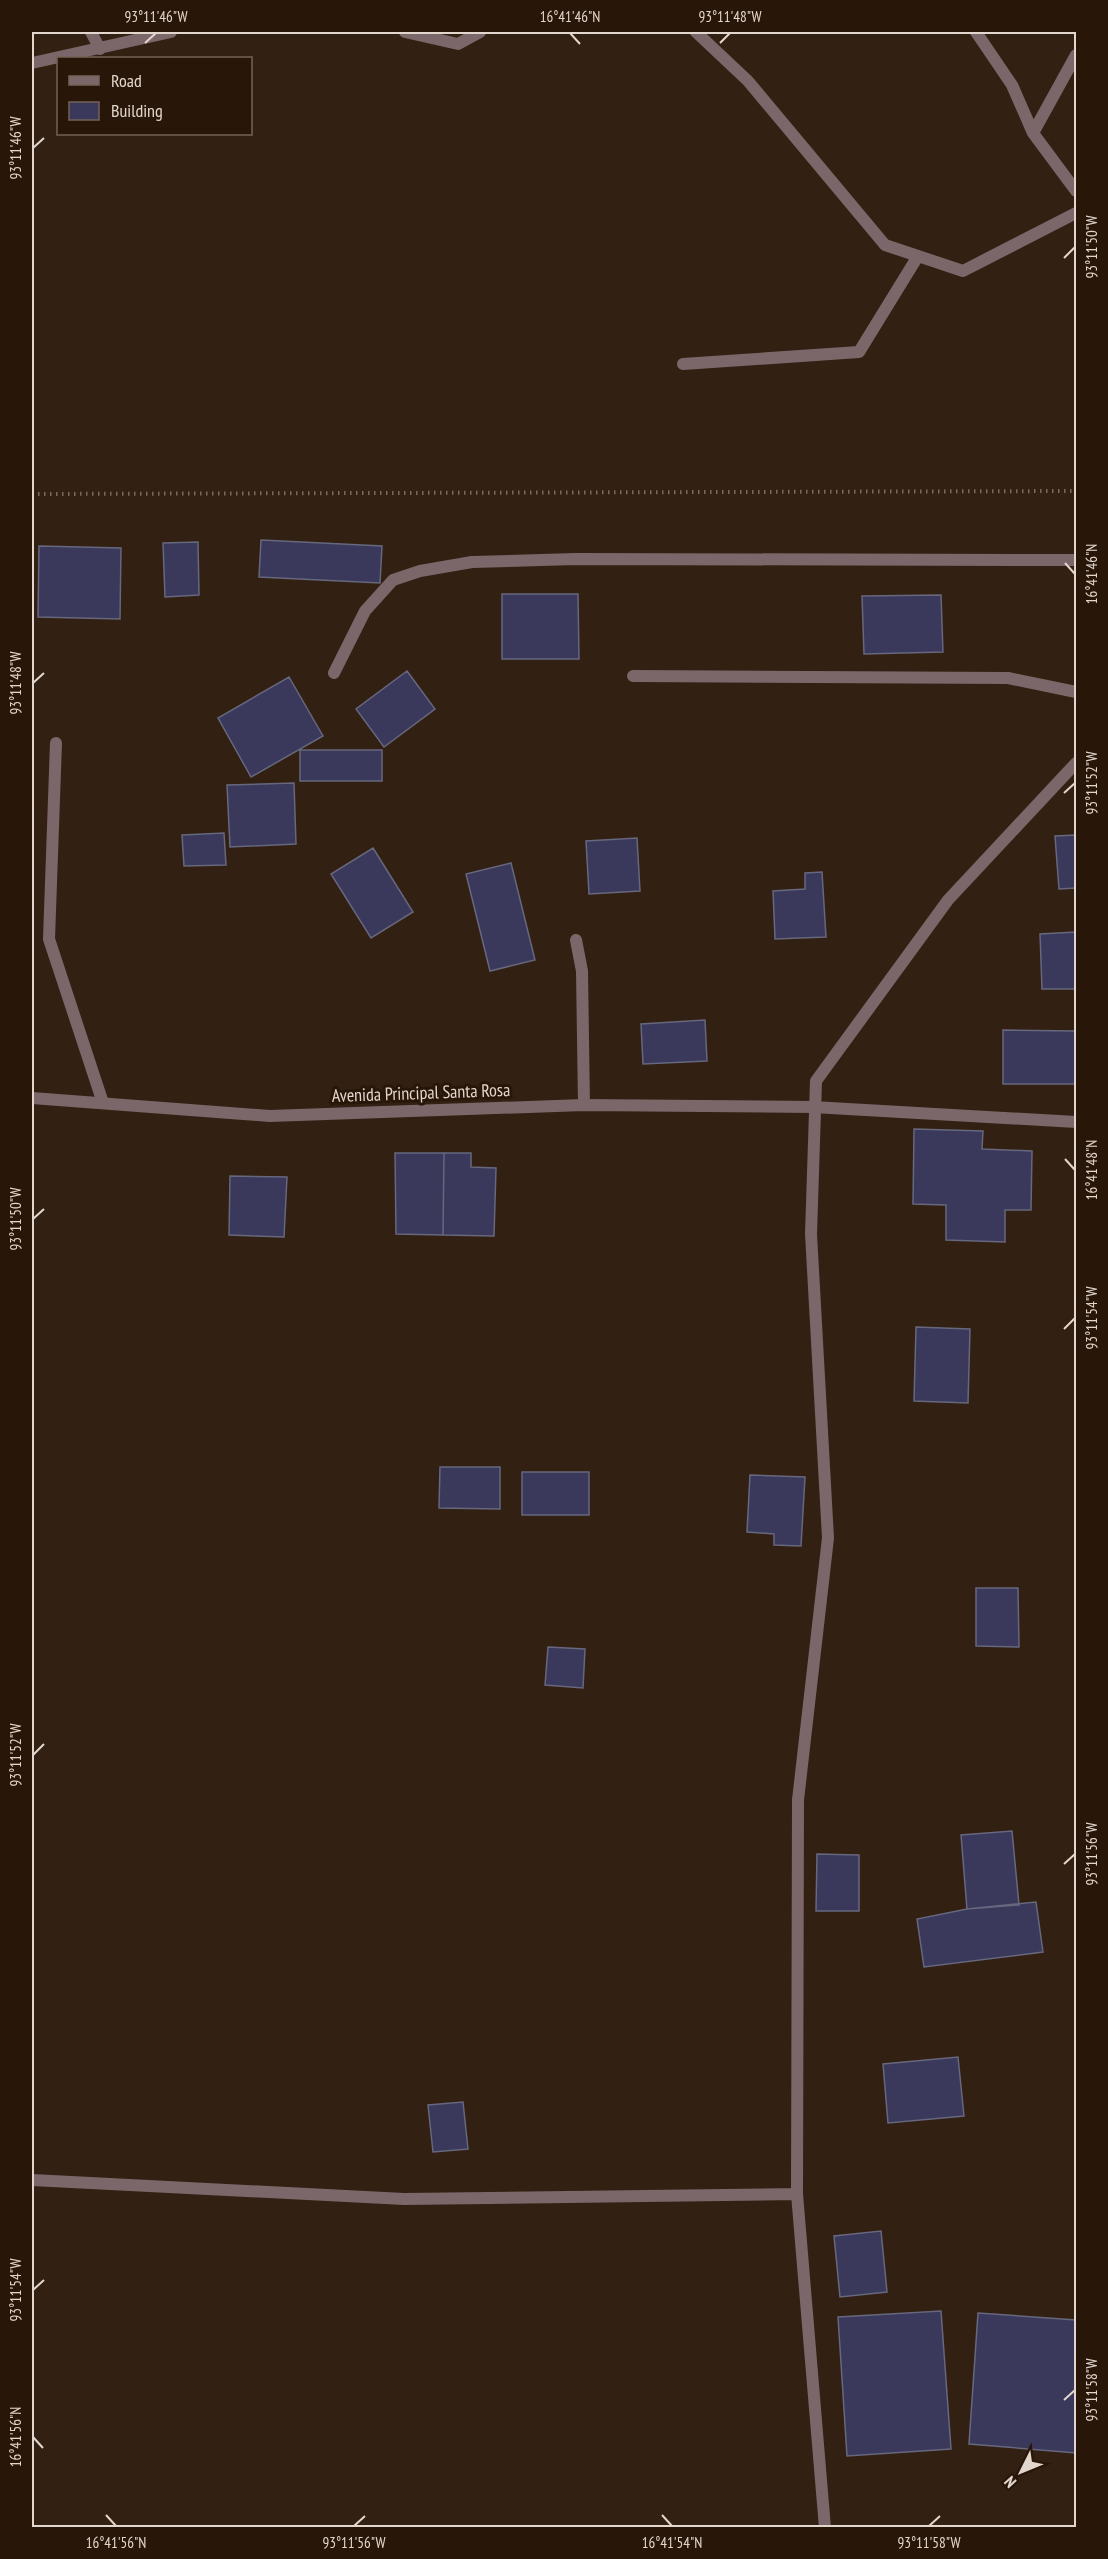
<svg xmlns="http://www.w3.org/2000/svg" width="1108" height="2559" font-family="'PT Sans Narrow',sans-serif">
  <rect width="100%" height="100%" fill="#322012"/>
  <path fill="#3a385b" stroke="#67677e" stroke-width="1.5" d="M261 540 382 546 380 583 259 577Z
    M198 542 199 595 165 597 163 543Z
    M39 546 121 548 120 619 38 617Z
    M502 594H578L579 659H502Z
    M941 595 943 652 864 654 862 596Z
    M407 671 435 709 384 747 356 709Z
    M289 677 323 736 251 777 218 718Z
    M300 750H382V781H300Z
    M294 783 296 844 230 847 227 785Z
    M224 833 226 865 184 866 182 835Z
    M1076 835V888L1059 889 1055 836Z
    M637 838 640 891 589 894 586 841Z
    M373 848 413 912 371 938 331 874Z
    M511 863 535 960 490 971 466 874Z
    M822 872 826 937 775 939 773 891 805 889V873Z
    M1076 932V989H1042L1040 934Z
    M705 1020 707 1061 643 1064 641 1024Z
    M1003 1030 1076 1031V1084H1003Z
    M914 1129 983 1131 982 1149 1032 1151 1031 1210H1005V1242L946 1240V1205L913 1204Z
    M395 1153H444L443 1235 396 1234Z
    M444 1153H471V1167L496 1168 494 1236 443 1235Z
    M230 1176 287 1177 284 1237 229 1235Z
    M916 1327 970 1329 968 1403 914 1401Z
    M440 1467H500V1509L439 1508Z
    M522 1472H589V1515H522Z
    M750 1475 805 1477 801 1546 774 1545V1534L747 1532Z
    M976 1588H1018L1019 1647 976 1646Z
    M548 1647 585 1649 583 1688 545 1685Z
    M1012 1831 1019 1905 967 1909 961 1835Z
    M817 1854 859 1855V1911H816Z
    M1036 1902 1043 1952 924 1967 917 1919 967 1909Z
    M958 2057 964 2116 888 2123 883 2064Z
    M463 2102 468 2149 433 2152 428 2105Z
    M881 2231 887 2292 840 2297 834 2236Z
    M941 2311 951 2449 847 2456 838 2317Z
    M978 2313 1076 2320V2453L969 2444Z"/>
  <g fill="none" stroke-linecap="round" stroke-linejoin="round">
    <path stroke="#7a6a5e" stroke-width="4" stroke-dasharray="1.5 4.5" stroke-linecap="butt" d="M32 494 1076 491"/>
    <path stroke="#7b6669" stroke-width="12" d="M91 32 100 49
      M405 32 458 44 480 32
      M696 32 748 81 885 245 963 271 1076 213
      M976 32 1012 85 1033 133
      M1076 55 1033 133 1076 191
      M32 63 171 32
      M683 364 859 352 918 256
      M633 676 1008 678 1076 692
      M56 743 49 939 103 1103
      M576 940 582 971 584 1105
      M813 1107 1076 1122"/>
    <path stroke="#7b6669" stroke-width="12" d="M334 673 365 611 393 580 420 571 472 562 575 559 1076 560
      M32 1098 270 1116 584 1105 813 1107
      M32 2180 404 2199 797 2194
      M825 2528 797 2194 798 1800 828 1538 811 1234 816 1081 948 900 1076 763"/>
  </g>
  <path fill="none" stroke="#e3d6cd" stroke-width="2" d="M570 33 580 44M145 43 156 33M720 43 730 33M33 148 44 138M1064 258 1075 247M1065 563 1075 574M33 683 44 673M1064 793 1075 783M1065 1159 1075 1170M33 1219 44 1209M1064 1329 1075 1318M33 1755 44 1744M1064 1864 1075 1854M33 2290 44 2280M1064 2400 1075 2390M33 2437 43 2448M106 2515 116 2526M662 2515 672 2526M354 2526 365 2516M929 2526 940 2516"/>
  <g text-anchor="middle" stroke-width="6" stroke-linejoin="round" paint-order="stroke">
    <g font-size="18" fill="#e3d6cd" stroke="#281608">
      <text transform="translate(421 1093) rotate(-2)" y="6">Avenida Principal Santa Rosa</text>
    </g>
  </g>
  <rect width="1108" height="2559" fill="none" stroke="#281608" stroke-width="66"/>
  <rect x="57" y="57" width="195" height="78" fill="#281608" stroke="#736357" stroke-width="1.5"/>
  <rect x="69" y="76" width="30" height="9" fill="#7b6669" stroke="#736357" stroke-width="1.5"/>
  <text x="111" y="87" font-size="18" fill="#e3d6cd">Road</text>
  <rect x="69" y="102" width="30" height="18" fill="#3a385b" stroke="#736357" stroke-width="1.5"/>
  <text x="111" y="117" font-size="18" fill="#e3d6cd">Building</text>
  <g transform="translate(1021 2472) rotate(227)" stroke="#281608" stroke-width="4.5" paint-order="stroke">
  <path d="M0-4.5L10 22L0 15L-10 22Z" fill="#e3d6cd"/>
  <text y="-9" font-size="16" font-weight="bold" text-anchor="middle" fill="#e3d6cd">N</text>
  </g>
  <rect x="33" y="33" width="1042" height="2493" fill="none" stroke="#e3d6cd" stroke-width="2"/>
  <g font-size="15" text-anchor="middle" fill="#e3d6cd">
    <text x="156" y="22">93°11'46"W</text>
    <text x="570" y="22">16°41'46"N</text>
    <text x="730" y="22">93°11'48"W</text>
    <text transform="translate(16 148) rotate(-90)" y="5">93°11'46"W</text>
    <text transform="translate(1092 247) rotate(-90)" y="5">93°11'50"W</text>
    <text transform="translate(1092 574) rotate(-90)" y="5">16°41'46"N</text>
    <text transform="translate(16 683) rotate(-90)" y="5">93°11'48"W</text>
    <text transform="translate(1092 783) rotate(-90)" y="5">93°11'52"W</text>
    <text transform="translate(1092 1170) rotate(-90)" y="5">16°41'48"N</text>
    <text transform="translate(16 1219) rotate(-90)" y="5">93°11'50"W</text>
    <text transform="translate(1092 1318) rotate(-90)" y="5">93°11'54"W</text>
    <text transform="translate(16 1755) rotate(-90)" y="5">93°11'52"W</text>
    <text transform="translate(1092 1854) rotate(-90)" y="5">93°11'56"W</text>
    <text transform="translate(16 2290) rotate(-90)" y="5">93°11'54"W</text>
    <text transform="translate(1092 2390) rotate(-90)" y="5">93°11'58"W</text>
    <text transform="translate(16 2437) rotate(-90)" y="5">16°41'56"N</text>
    <text x="116" y="2548">16°41'56"N</text>
    <text x="354" y="2548">93°11'56"W</text>
    <text x="672" y="2548">16°41'54"N</text>
    <text x="929" y="2548">93°11'58"W</text>
  </g>
</svg>
